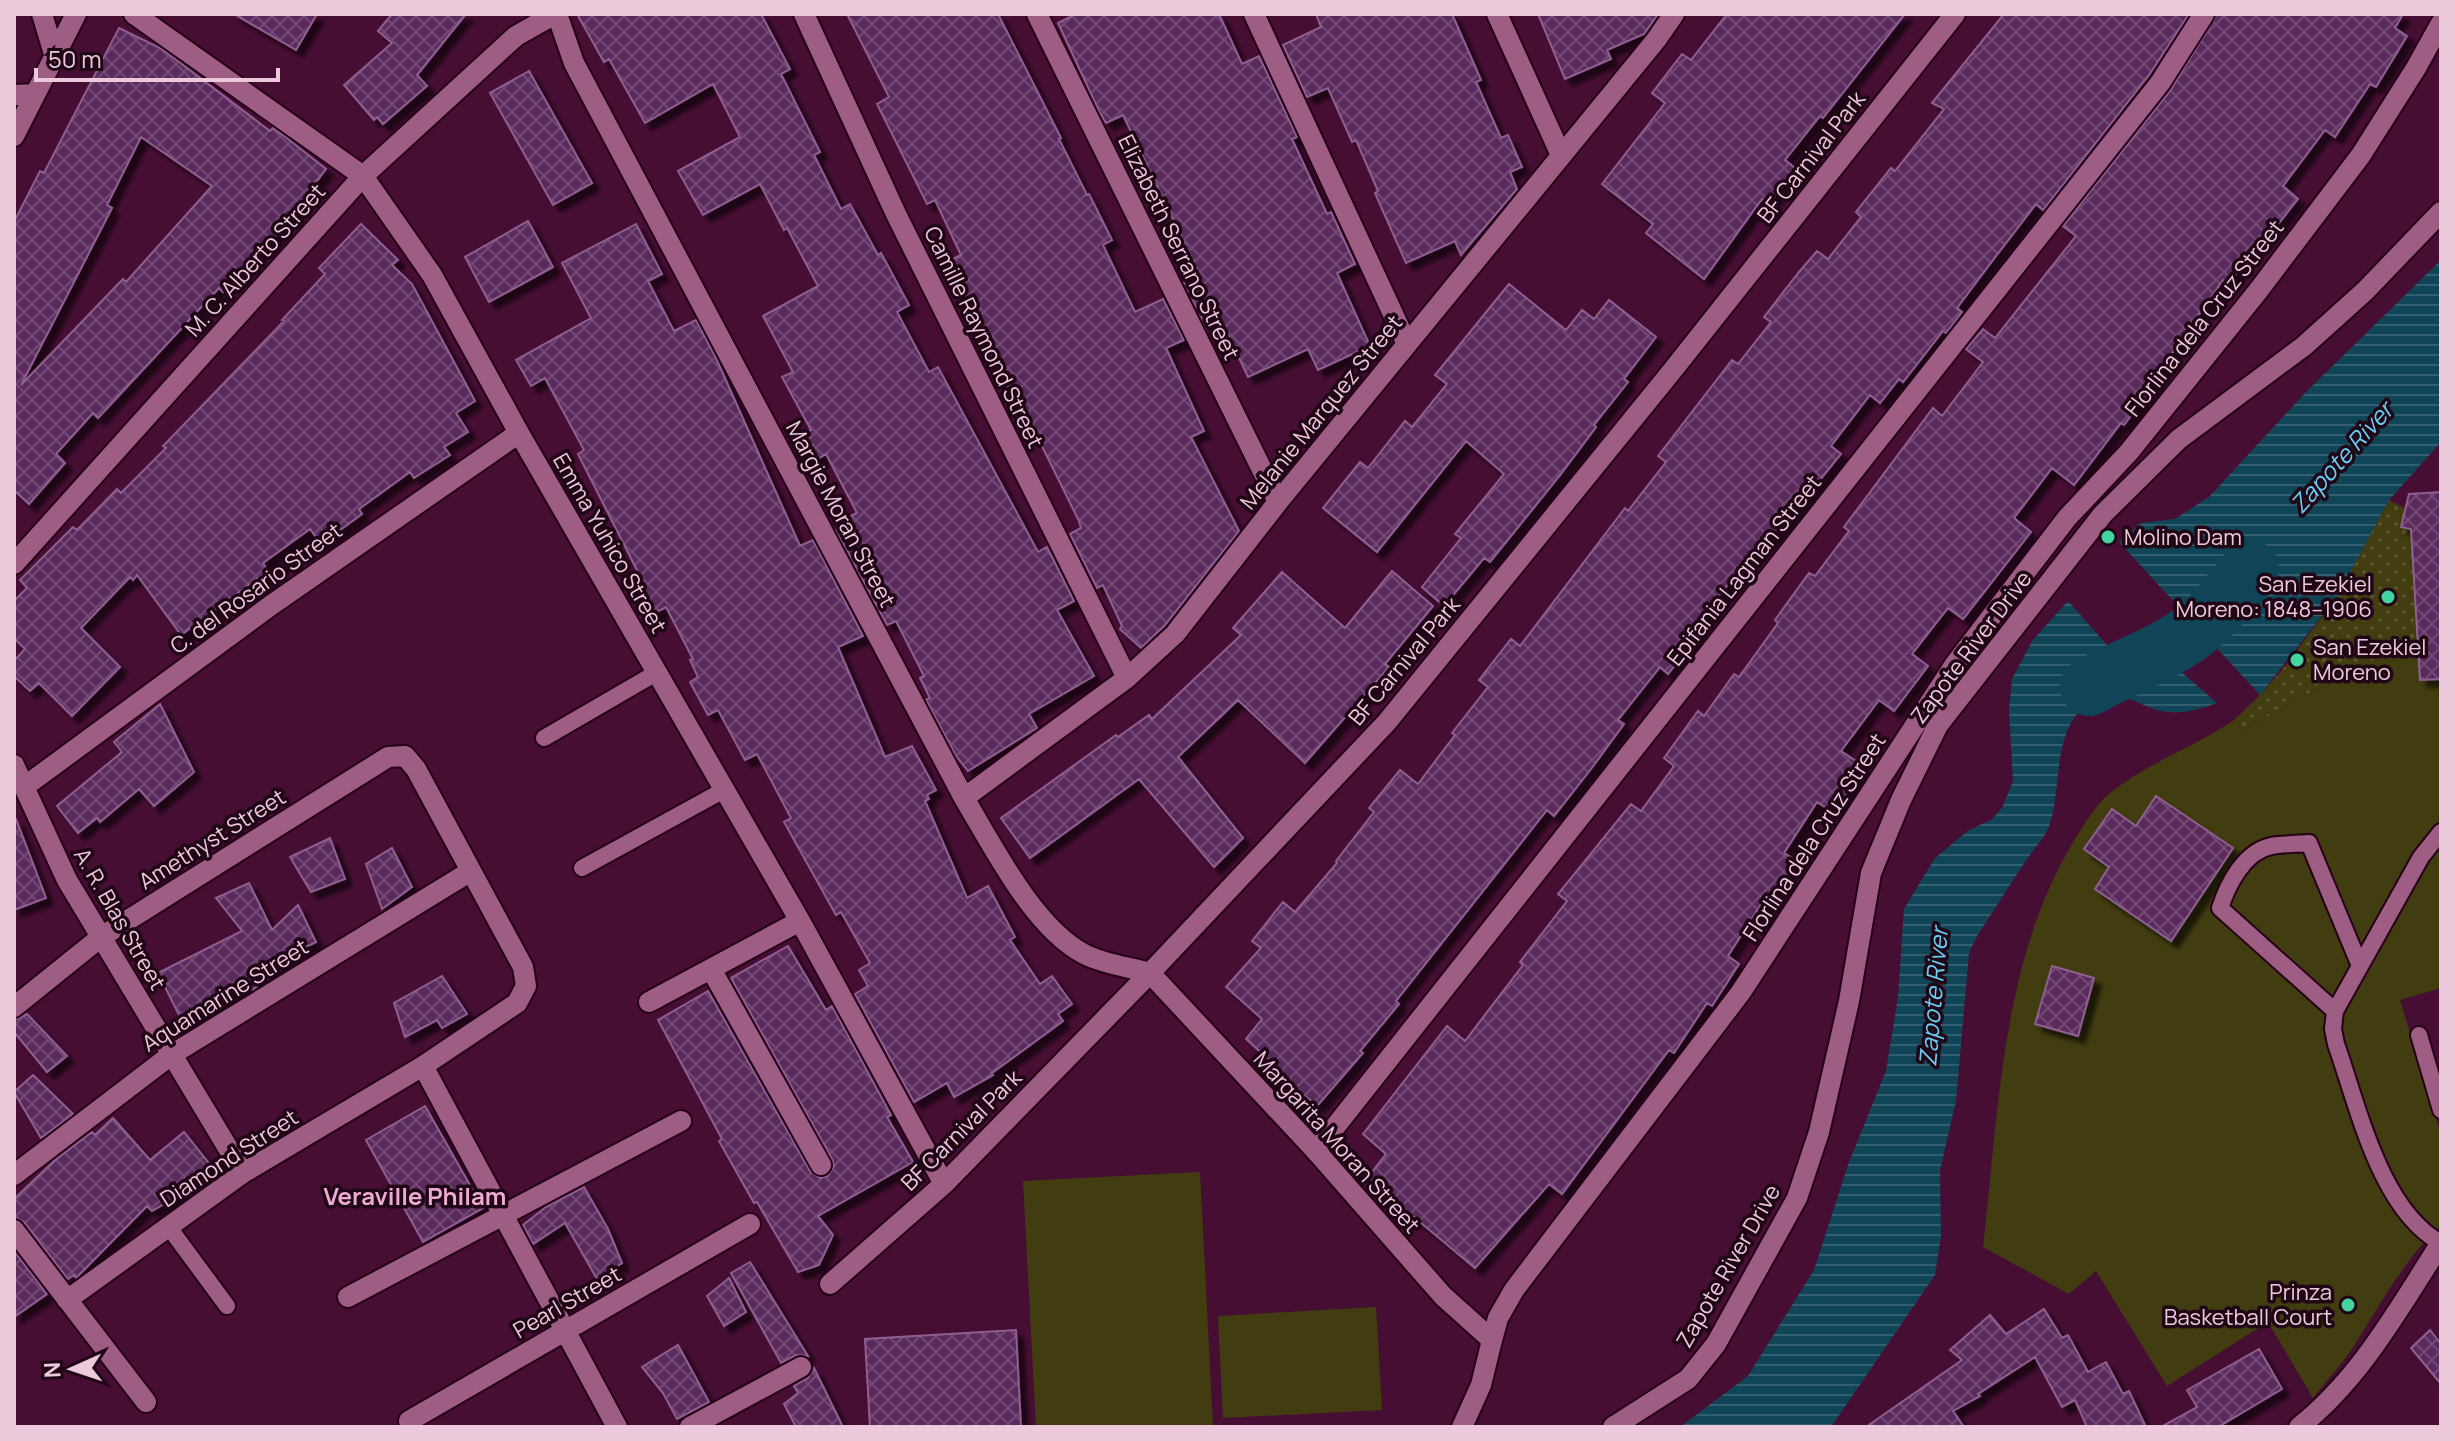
<svg xmlns="http://www.w3.org/2000/svg" width="2455" height="1441" font-family="Manrope,sans-serif">
  <defs>
    <pattern id="park-dots" width="8" height="8" patternUnits="userSpaceOnUse" patternTransform="scale(2)"><rect width="8" height="8" fill="#413d10"/><path d="M2 2h.1M6 6h.1" fill="none" stroke="#5d5832" stroke-width="1.8" stroke-linecap="round"/></pattern>
    <pattern id="water-rules" width="6" height="5" patternUnits="userSpaceOnUse" patternTransform="scale(2)"><rect width="6" height="5" fill="#104557"/><path d="M0 2.5h6" fill="none" stroke="#335e6f"/></pattern>
    <pattern id="building-cross-hatch" width="8" height="8" patternUnits="userSpaceOnUse" patternTransform="scale(2)"><rect width="8" height="8" fill="#5a2c5c"/><path d="M0 0l8 8M0 8l8-8" fill="none" stroke="#724973"/></pattern>
    <filter id="shadow"><feDropShadow dx="7" dy="7" stdDeviation="2" flood-color="#0009"/></filter>
  </defs>
  <rect width="100%" height="100%" fill="#470e33"/>
  <path fill="#413d10" d="M2418 641 2441 668V988L2400 1000 2441 1135V1225C2404 1259 2382 1302 2355 1344 2343 1363 2327 1380 2313 1398L2268 1322 2167 1386 2096 1271 2069 1294 1983 1247C1999 1110 2001 960 2075 839 2085 824 2094 807 2108 795 2143 765 2195 747 2234 720L2242 730 2405 642Z
    M1200 1172 1213 1427H1036L1023 1181Z
    M1376 1307 1382 1410 1223 1418 1218 1316Z"/>
  <path fill="url(#park-dots)" d="M2389 500 2410 511 2418 641 2405 642 2242 730 2234 720 2260 695 2283 669 2338 595Z"/>
  <path fill="url(#water-rules)" d="M2441 260V442L2389 500 2338 595 2260 695 2119 542 2141 523 2175 519 2209 497 2307 391Z
    M2068 601 2114 653 2138 634 2217 703C2197 710 2179 716 2157 710 2141 705 2123 692 2105 697 2047 712 2065 787 2048 829 2043 839 2034 849 2027 859 2010 884 1994 910 1977 936L1969 953 1956 1101 1940 1170 1941 1236 1935 1275 1831 1427H1680L1748 1376 1814 1270 1849 1162 1886 1071 1898 997 1904 909 1935 858 1969 830 1991 820 2002 808 2013 781 2009 710 2012 679 2032 641Z"/>
  <g fill="none" stroke-linecap="round" stroke-linejoin="round">
    <path stroke="#104557" stroke-width="58" d="M2089 687C2123 667 2163 655 2195 630 2216 613 2233 590 2250 569"/>
  </g>
  <path fill="url(#building-cross-hatch)" stroke="#8f5e91" stroke-width="2" fill-rule="evenodd" filter="url(#shadow)" d="M234 14H317L296 50Z
    M392 14H466L417 75 427 86 383 124 377 117 374 120 344 85 392 43 378 31Z
    M577 14H761L790 69 781 74 820 152 814 155 841 209 850 204 878 255 881 253 909 305 897 312 929 372 938 367 1038 552 1047 547 1074 601 1057 610 1094 676 1029 714 1037 728 968 771 956 756 926 700 930 698 920 678 924 676 896 621 887 625 836 530 848 524 845 519 857 513 826 454 816 460 802 434 811 430 782 377 793 372 763 316 818 286 787 228 784 230 760 184 703 215 678 171 740 137 713 84 645 123 609 59 604 62Z
    M847 14H998L1061 138 1059 139 1087 195 1089 194 1112 240 1103 245 1135 312 1163 299 1184 340 1166 348 1204 431 1191 437 1239 531 1165 625 1141 648 1120 629 1122 626 1103 585 1097 588 1070 534 1081 528 1079 521 1026 414 1022 416 982 335 979 336 942 264 961 255 935 200 927 204 877 104 889 97Z
    M1076 14H1219L1242 64 1259 56 1297 137 1292 139 1327 214 1331 212 1355 264 1337 273 1370 346 1318 370 1308 349 1248 377 1222 322 1207 329 1184 282 1200 275 1123 115 1106 123 1100 113 1058 23Z
    M1316 14H1452L1481 80 1476 82 1501 138 1508 135 1522 167 1510 172 1517 189 1461 255 1455 241 1406 263 1375 193 1378 191 1356 140 1352 142 1328 88 1307 97 1283 45 1321 27Z
    M1538 14H1658L1644 34 1607 50 1611 59 1565 79Z
    M1727 14H1905L1823 118 1820 116 1785 160 1796 169 1769 204 1762 199 1704 279 1646 233 1653 224 1602 184 1665 103 1652 93 1682 54 1691 60Z
    M2004 14H2189L2149 75 2043 210 2036 204 1996 256 1957 308 1962 312 1946 333 1943 331 1903 382 1899 379 1880 403 1870 395 1831 446 1841 454 1771 540 1768 538 1732 583 1730 582 1693 629 1699 634 1668 674 1660 667 1618 720 1624 724 1591 769 1554 816 1547 810 1396 1001 1399 1004 1360 1051 1363 1053 1317 1106 1267 1063 1269 1060 1246 1039 1262 1019 1226 987 1261 948 1252 941 1283 902 1295 912 1337 863 1336 861 1374 812 1369 808 1400 770 1418 784 1455 735 1452 733 1488 687 1479 680 1511 639 1520 646 1625 508 1628 511 1666 462 1658 456 1732 360 1738 364 1771 322 1764 317 1799 272 1817 251 1828 259 1861 217 1856 212 1891 168 1895 171 1944 109 1932 103Z
    M2217 14H2403L2395 28 2407 36 2376 87 2370 84 2335 137 2325 130 2283 186 2298 199 2264 242 2261 240 2229 284 2223 280 2155 378 2158 380 2124 425 2121 423 2074 485 2052 468 2014 518 2031 532 1963 619 1948 608 1912 654 1928 666 1894 711 1879 700 1841 751 1865 767 1834 813 1817 802 1784 853 1797 861 1769 904 1763 901 1728 956 1739 964 1712 1006 1707 1003 1674 1053 1669 1050 1562 1194 1549 1184 1475 1268 1414 1217 1410 1221 1364 1182 1386 1154 1363 1134 1447 1026 1465 1041 1523 965 1520 962 1567 901 1558 894 1631 804 1641 811 1674 766 1664 758 1698 711 1704 716 1734 674 1739 677 1778 623 1775 620 1809 573 1815 576 1849 531 1844 527 1933 408 1942 416 1983 362 1966 349 1983 329 1995 338 2076 236 2063 226 2170 91Z
    M119 28 162 49 270 131 273 128 288 139 326 169 268 246 266 244 223 292 219 288 98 418 93 413 56 454 65 463 29 504 14 490V222L40 171 44 173ZM141 137 212 186 126 282 123 279 21 385 112 208 107 205Z
    M529 71 592 183 553 205 490 93Z
    M528 221 553 267 489 302 465 257Z
    M361 224 398 260 392 265 412 284 475 401 456 413 468 432 444 447 450 455 414 478 410 472 359 509 362 514 321 544 310 529 263 563 268 571 181 635 137 575 133 580 130 577 81 628 120 667 72 716 39 683 30 691 14 676V661L25 649 14 638V601L27 588 20 580 73 527 77 530 117 489 121 493 166 448 163 446 284 321 282 320 325 274 319 268Z
    M636 224 662 274 648 281 674 331 696 320 715 356 800 546 813 540 863 636 838 647 885 757 912 746 936 790 927 795 929 799 925 801 967 898 988 886 1015 937 1010 940 1040 984 1052 976 1072 1004 1058 1014 1063 1021 992 1073 993 1075 954 1097 947 1083 914 1102 855 994 868 986 859 970 870 963 841 912 836 915 784 822 791 818 757 754 745 760 718 710 708 715 690 682 698 677 690 660 693 659 666 607 653 614 636 583 642 580 578 454 584 450 545 378 531 386 516 360 591 318 562 263Z
    M1509 284 1566 330 1582 310 1594 319 1609 300 1656 337 1624 379 1628 382 1594 425 1596 427 1561 474 1490 562 1484 558 1444 606 1422 587 1461 538 1455 534 1504 474 1466 441 1377 552 1323 508 1360 462 1368 468 1405 421 1412 427 1447 384 1435 375Z
    M2441 492V679L2420 680 2411 529 2401 527 2409 494Z
    M1392 571 1433 606 1385 664 1389 667 1305 763 1238 700 1178 757 1243 838 1214 867 1139 779 1030 858 1001 818 1116 735 1118 737 1149 715 1152 719 1241 635 1233 628 1282 572 1345 628Z
    M160 704 194 772 154 806 139 789 100 822 97 818 78 833 57 806 122 752 114 742Z
    M2156 796 2233 848 2171 941 2095 889 2109 867 2084 849 2112 809 2136 826Z
    M14 819H16L46 898 14 910Z
    M330 838 345 879 311 892 290 857Z
    M392 848 412 887 382 909 366 864Z
    M249 883 272 930 298 905 316 942 276 962 280 970 252 990 247 980 181 1019 158 973 242 931 216 898Z
    M788 946 826 1010 832 1006 891 1115 887 1117 913 1162 818 1216 833 1235 819 1265 798 1272 757 1202 754 1203 719 1141 722 1139 658 1020 708 991 810 1171 820 1178 828 1176 834 1166 832 1159 731 978Z
    M2052 966 2094 978 2078 1036 2035 1024Z
    M442 976 467 1014 442 1028 437 1020 405 1037 394 1003Z
    M27 1014 67 1056 47 1072 14 1032V1020Z
    M33 1075 73 1114 41 1138 14 1092Z
    M425 1106 483 1208 423 1242 366 1140Z
    M113 1118 150 1160 184 1132 212 1167 176 1197 152 1211 147 1206 76 1278 74 1275 68 1279 24 1222 14 1217V1199L54 1161 92 1132 95 1135Z
    M584 1187 608 1229 622 1263 597 1279 565 1223 533 1244 523 1225 546 1207Z
    M14 1251 47 1294 14 1317Z
    M750 1262 808 1356 796 1355 781 1363 731 1273Z
    M729 1278 746 1312 724 1326 707 1296Z
    M2044 1309 2062 1338 2068 1335 2088 1372 2106 1362 2123 1394 2129 1391 2146 1427H2087L2075 1400 2062 1407 2035 1357 1978 1394 1980 1396 1953 1411 1964 1427H1866L1962 1360 1950 1350 1990 1315 2006 1334Z
    M1016 1330 1021 1427H870L865 1339Z
    M2430 1330 2441 1344V1384L2411 1348Z
    M678 1345 709 1402 677 1419 663 1393 642 1367Z
    M2259 1349 2282 1389 2218 1427H2161L2197 1407 2187 1390Z
    M814 1368 843 1427H796L784 1404 798 1393 794 1386 808 1378Z"/>
  <g fill="none" stroke-linecap="round" stroke-linejoin="round">
    <g stroke="#260019" stroke-width="20">
      <path id="lane" d="M544 738 656 673
        M582 868 724 790
        M2335 1011 2220 908C2228 884 2244 852 2271 846 2283 844 2297 844 2309 843L2360 966
        M2419 1035 2441 1110
        M168 1226 227 1306
        M2441 1243C2380 1210 2358 1106 2336 1044L2333 1029 2335 1011 2421 857 2441 832"/>
    </g>
    <g stroke="#260019" stroke-width="24">
      <path id="street" d="M42 14 54 54
        M134 14 363 176 432 275 519 433 800 921 944 1184
        M557 14 574 63 964 798C993 846 1033 927 1084 954 1103 964 1129 967 1150 973L944 1184 830 1284
        M804 14 896 214 1127 678
        M1037 14 1278 502
        M1254 14 1407 344
        M1497 14 1561 155
        M14 95 35 94
        M14 136 76 14
        M14 564 363 176 516 36 555 14
        M14 765 67 880 243 1173
        M24 787 270 606 519 433
        M964 798 1127 678 1175 634 1278 502 1656 40 1674 14
        M711 969 821 1165
        M649 1002 800 921
        M14 1007 101 937 388 757 405 756 416 769 523 967 526 986 517 1003 423 1066 243 1173 67 1300
        M423 1066 617 1427
        M1316 1151 2160 83 2204 14
        M14 1175 171 1055 471 871
        M14 1230 146 1402
        M348 1297 681 1121
        M1492 1340 1498 1318 1514 1290 1741 992 1955 664 2067 518 2129 452 2258 291 2361 155 2416 68 2441 23
        M409 1421 750 1224
        M690 1427 801 1367"/>
    </g>
    <g stroke="#260019" stroke-width="24">
      <path id="secondary" d="M1462 1427 1481 1385 1492 1340 1443 1296 1316 1151 1150 973 1387 722 1672 371 1955 14
        M1613 1427 1688 1379 1716 1344 1797 1198 1819 1132 1849 1001 1871 873 1901 800 1938 725 2103 514 2179 439 2304 346 2365 291 2441 212
        M2299 1427C2361 1378 2399 1308 2441 1243"/>
    </g>
    <use href="#lane" stroke="#9e5d82" stroke-width="16"/>
    <use href="#street" stroke="#9e5d82" stroke-width="20"/>
    <use href="#secondary" stroke="#9e5d82" stroke-width="20"/>
  </g>
  <g fill="#42d4a1" stroke="#1f0716" stroke-width="3">
    <circle cx="2108" cy="537" r="8"/>
    <circle cx="2388" cy="597" r="8"/>
    <circle cx="2297" cy="660" r="8"/>
    <circle cx="2348" cy="1305" r="8"/>
  </g>
  <g text-anchor="middle" stroke-width="7" stroke-linejoin="round" paint-order="stroke">
    <g font-size="22" fill="#edc9dc" stroke="#1f0716">
      <text transform="translate(1811 157) rotate(-52)" y="8">BF Carnival Park</text>
      <text transform="translate(1179 247) rotate(64)" y="8">Elizabeth Serrano Street</text>
      <text transform="translate(255 260) rotate(-48)" y="8">M. C. Alberto Street</text>
      <text transform="translate(2204 318) rotate(-52)" y="8">Florlina dela Cruz Street</text>
      <text transform="translate(984 337) rotate(64)" y="8">Camille Raymond Street</text>
      <text transform="translate(1321 412) rotate(-51)" y="8">Melanie Marquez Street</text>
      <text transform="translate(841 514) rotate(62)" y="8">Margie Moran Street</text>
      <text transform="translate(610 543) rotate(60)" y="8">Emma Yuhico Street</text>
      <text transform="translate(1744 570) rotate(-52)" y="8">Epifania Lagman Street</text>
      <text transform="translate(256 588) rotate(-36)" y="8">C. del Rosario Street</text>
      <text transform="translate(1971 647) rotate(-53)" y="8">Zapote River Drive</text>
      <text transform="translate(1404 661) rotate(-50)" y="8">BF Carnival Park</text>
      <text transform="translate(1814 837) rotate(-57)" y="8">Florlina dela Cruz Street</text>
      <text transform="translate(212 839) rotate(-32)" y="8">Amethyst Street</text>
      <text transform="translate(120 919) rotate(60)" y="8">A. R. Blas Street</text>
      <text transform="translate(225 995) rotate(-32)" y="8">Aquamarine Street</text>
      <text transform="translate(961 1130) rotate(-45)" y="8">BF Carnival Park</text>
      <text transform="translate(1337 1142) rotate(48)" y="8">Margarita Moran Street</text>
      <text transform="translate(229 1158) rotate(-33)" y="8">Diamond Street</text>
      <text transform="translate(1728 1266) rotate(-60)" y="8">Zapote River Drive</text>
      <text transform="translate(567 1302) rotate(-30)" y="8">Pearl Street</text>
    </g>
    <g font-size="22" fill="#edc9dc" stroke="#1f0716" text-anchor="start">
      <text x="2124" y="545">Molino Dam</text>
      <text x="2372" y="592" text-anchor="end">San Ezekiel<tspan x="2372" dy="25">Moreno: 1848–1906</tspan></text>
      <text x="2313" y="655">San Ezekiel<tspan x="2313" dy="25">Moreno</tspan></text>
      <text x="2332" y="1300" text-anchor="end">Prinza<tspan x="2332" dy="25">Basketball Court</tspan></text>
    </g>
    <g font-size="24" font-style="italic" fill="#68cff5" stroke="#1f0716">
      <text transform="translate(2342 458) rotate(-48)" y="8">Zapote River</text>
      <text transform="translate(1934 997) rotate(-85)" y="8">Zapote River</text>
    </g>
    <g font-size="24" font-weight="bold" fill="#f0a9d0" stroke="#1f0716">
      <text x="415" y="1205">Veraville Philam</text>
    </g>
  </g>
  <rect width="2455" height="1441" fill="none" stroke="#edc9dc" stroke-width="32"/>
  <g transform="translate(72 1369) rotate(267)" stroke="#1f0716" stroke-width="6" paint-order="stroke">
  <path d="M0-6L14 30L0 20L-14 30Z" fill="#edc9dc"/>
  <text y="-12" font-size="22" font-weight="bold" text-anchor="middle" fill="#edc9dc">N</text>
  </g>
  <path d="M36 68v12h242v-12" fill="none" stroke="#edc9dc" stroke-width="4"/>
  <text x="48" y="68" font-size="24" fill="#edc9dc" stroke="#1f0716" stroke-width="6" paint-order="stroke">50 m</text>
</svg>
